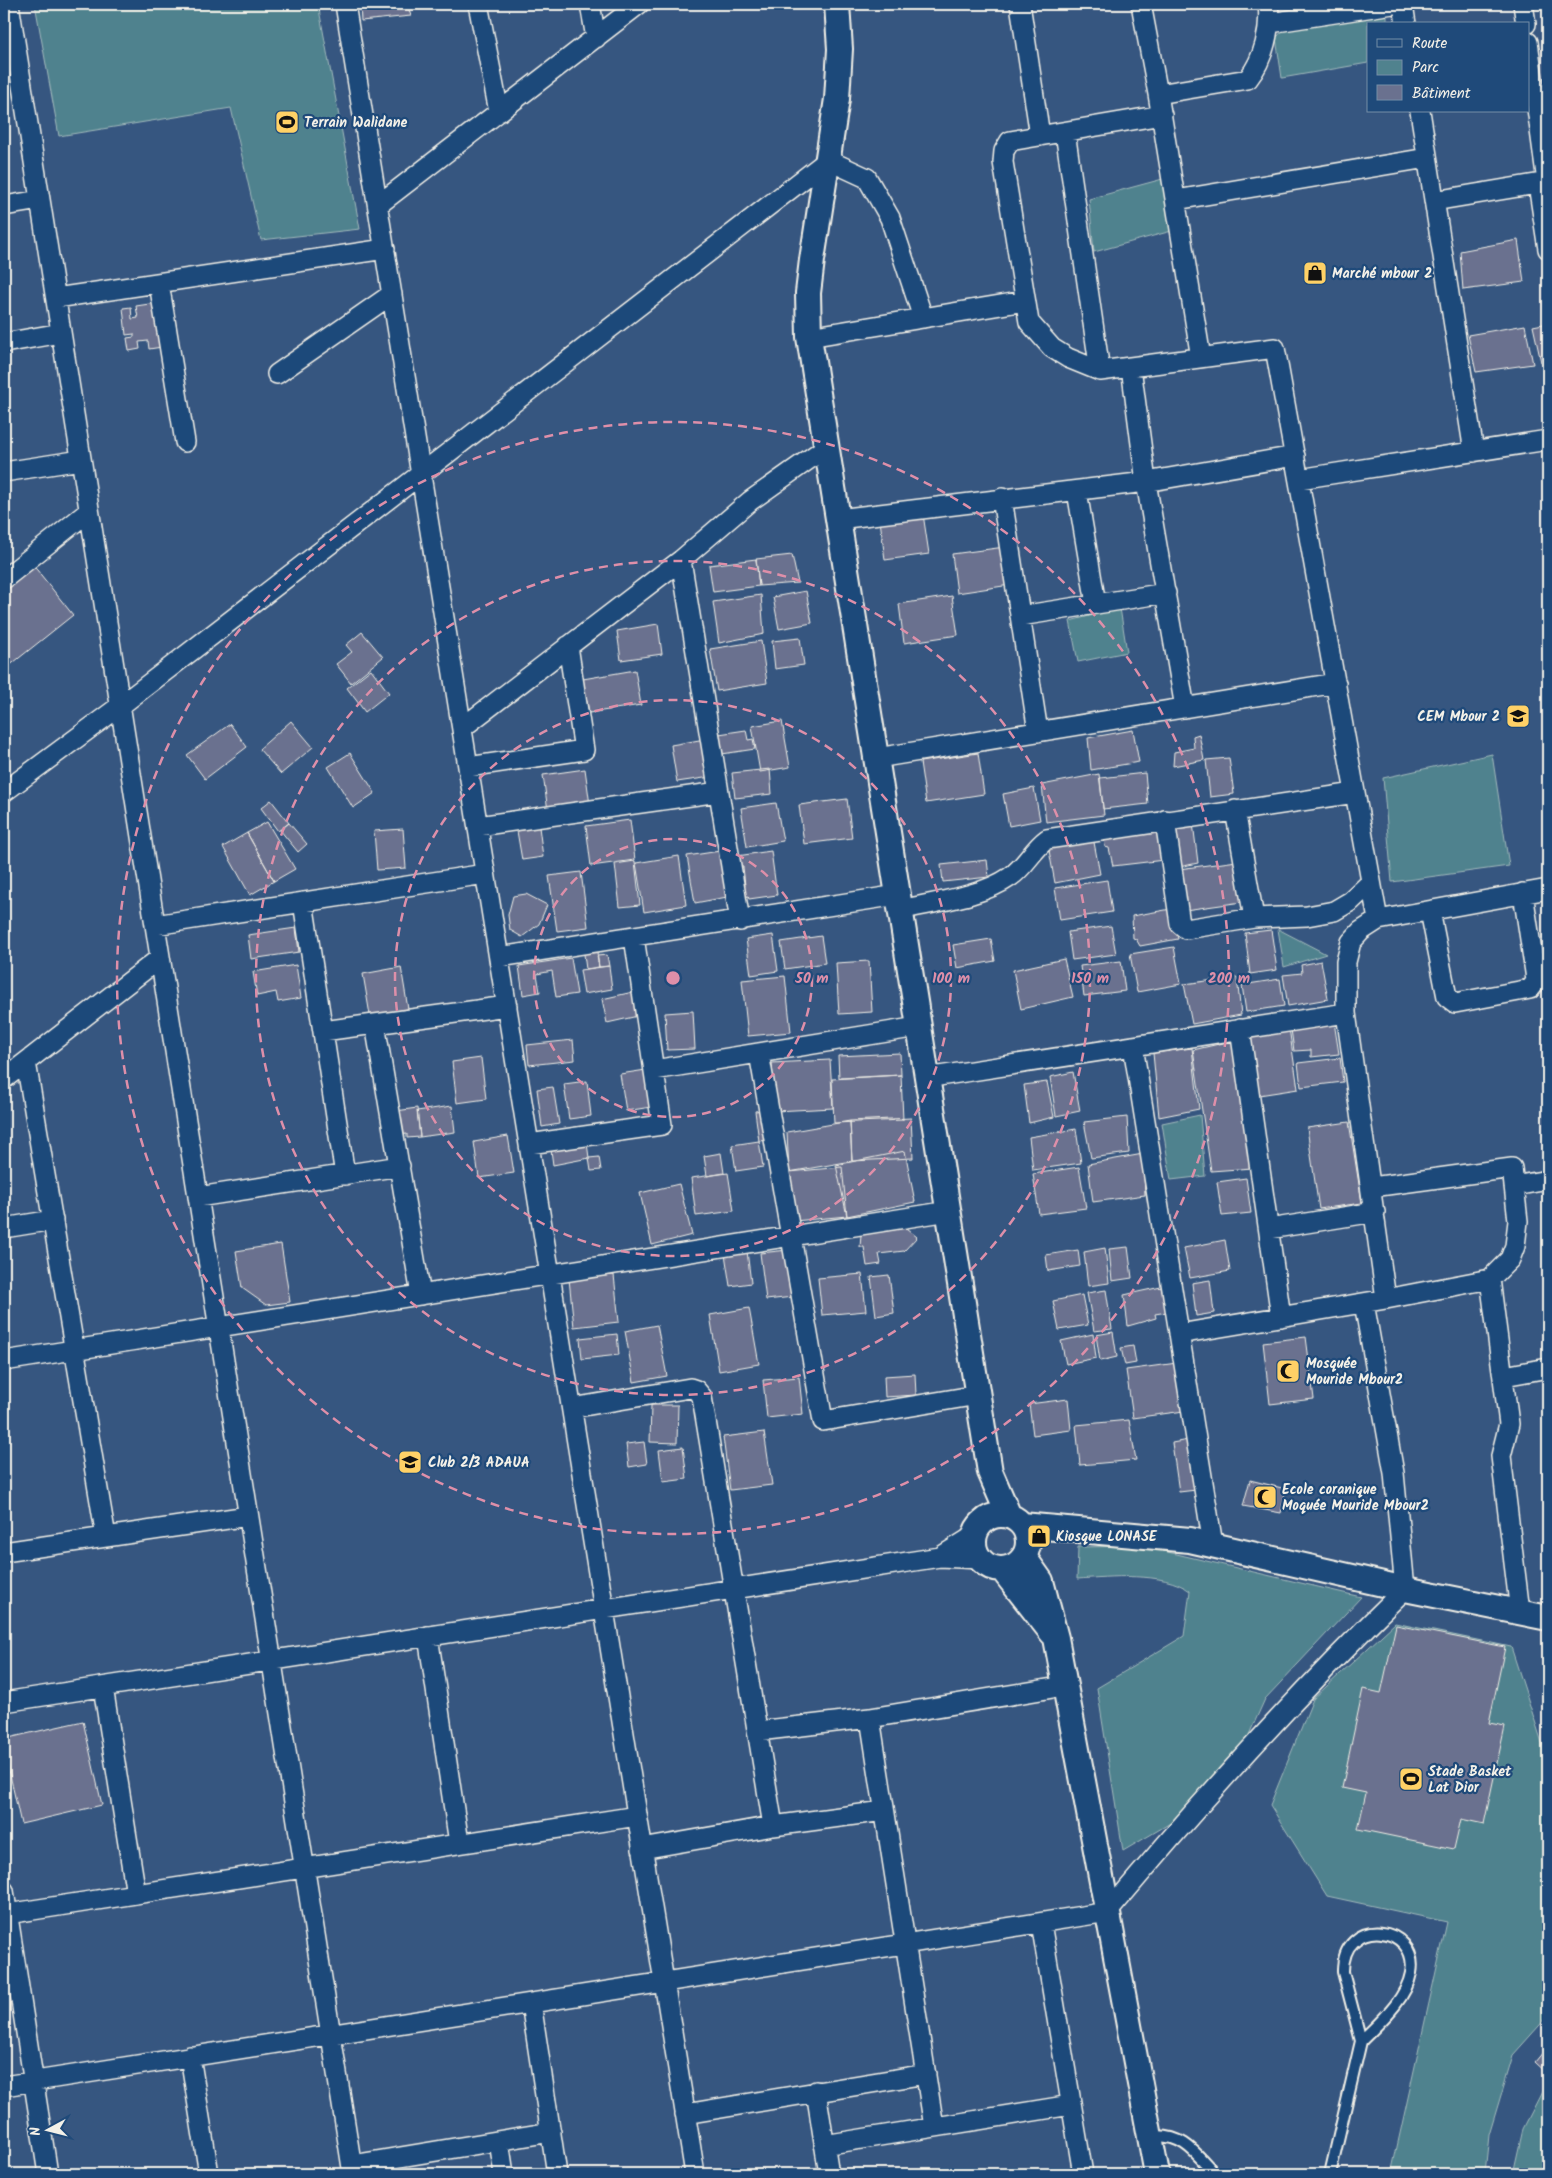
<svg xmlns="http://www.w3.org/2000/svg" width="1552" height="2178" font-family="Kalam,sans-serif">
  <rect width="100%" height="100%" fill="#365680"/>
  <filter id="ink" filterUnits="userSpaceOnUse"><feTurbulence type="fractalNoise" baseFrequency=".02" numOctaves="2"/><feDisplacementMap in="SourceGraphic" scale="10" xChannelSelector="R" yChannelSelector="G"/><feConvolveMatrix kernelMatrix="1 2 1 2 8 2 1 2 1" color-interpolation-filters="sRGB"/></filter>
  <g filter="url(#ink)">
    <path fill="#50828e" stroke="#a2babb" d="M35 4H318L360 229 261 240 231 108 59 136Z
      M1387 15V24H1368V63L1282 78 1276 38 1288 25Z
      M1170 177 1179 229 1094 252 1089 199Z
      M1120 608 1127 652 1078 662 1070 621Z
      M1492 754 1509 866 1392 882 1383 778Z
      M1278 929 1326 954 1284 967Z
      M1200 1115 1205 1176 1171 1180 1162 1123Z
      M1142 1546 1361 1597 1265 1699 1247 1739 1196 1808 1123 1851 1097 1688 1184 1636 1190 1591C1163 1571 1109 1577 1077 1579L1078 1547Z
      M1395 1623 1511 1647 1545 1752 1548 1753V2016L1513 2055 1489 2135 1485 2174H1391L1447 1922 1327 1896 1270 1805 1313 1699Z
      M1548 2080V2174H1513L1523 2129Z"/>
    <path fill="#6a718f" stroke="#f4f1e8" d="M360 4H407L411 16 361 21Z
      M1518 240 1524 282 1463 290 1460 251Z
      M156 303 162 347 149 349 148 341 139 342 140 349 129 351 127 338 134 337V334L126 335 123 308 131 307 132 319 138 318 136 306Z
      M1548 323V361L1541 362 1533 326Z
      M1525 325 1533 364 1476 372 1468 335Z
      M923 514 929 554 885 560 880 520Z
      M1005 547 1010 585 957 593 952 554Z
      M792 555 798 583 759 586 756 559Z
      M756 559 759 586 713 592 709 565Z
      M33 565 73 615 4 670V589Z
      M806 591 812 623 779 629 773 597Z
      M761 595 764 634 719 643 713 602Z
      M952 596 958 635 904 643 899 604Z
      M658 624 662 654 621 660 617 631Z
      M362 632 383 657 351 683 336 664 352 652 346 645Z
      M800 638 804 665 775 669 772 641Z
      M761 641 767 683 717 691 710 649Z
      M371 669 389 693 365 712 347 688Z
      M635 670 641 705 589 713 583 679Z
      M291 721 313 747 281 774 259 749Z
      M782 721 790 767 760 772 752 726Z
      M230 724 247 747 205 779 187 755Z
      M746 730 748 740 753 739 755 749 722 754 719 734Z
      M1133 730 1139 762 1091 770 1088 738Z
      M1199 734 1204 760 1173 766 1174 752 1194 748 1193 736Z
      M705 739 711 777 677 782 671 745Z
      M350 753 375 793 353 808 328 767Z
      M978 753 984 794 926 803 920 762Z
      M1229 758 1234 794 1210 797 1206 760Z
      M585 769 590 805 548 811 543 775Z
      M770 769 772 794 735 798 732 773Z
      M1145 773 1148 804 1103 809 1100 778Z
      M1099 774 1104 815 1046 822 1042 785Z
      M1034 788 1040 820 1009 826 1003 794Z
      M847 799 852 838 804 844 799 805Z
      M271 800 289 823 278 831 261 808Z
      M776 803 783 841 747 847 741 808Z
      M630 820 635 860 591 866 586 826Z
      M267 822 295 869 274 881 247 833Z
      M289 823 307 844 298 852 280 830Z
      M1193 823 1198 863 1179 867 1172 829Z
      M1160 825 1164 860 1113 866 1109 848 1105 847 1104 838Z
      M539 827 543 857 522 860 517 831Z
      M403 829 406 868 377 870 374 831Z
      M247 833 274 881 250 895 223 847Z
      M1093 837 1100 874 1055 883 1048 845Z
      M720 851 727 897 695 903 687 856Z
      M771 851 777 895 749 899 748 896 744 897 743 886H745L743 867H739L737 856Z
      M679 856 686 905 644 912 636 863Z
      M987 860 989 877 943 882 941 865Z
      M635 861 640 905 620 907 615 864Z
      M1237 861 1242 902 1185 910 1179 869Z
      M581 872 588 927 557 931 549 876Z
      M1107 880 1112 912 1060 920 1055 888Z
      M526 894 547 905 539 924 522 937 510 930 508 915 513 896Z
      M1171 909 1178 939 1140 946 1136 939 1133 938 1132 916Z
      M1111 926 1116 954 1072 960 1068 932Z
      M296 928 299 952 251 959 248 935Z
      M1271 930 1277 970 1250 974 1245 933Z
      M773 935 778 971 751 975 746 939Z
      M821 936 825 963 785 969 781 942Z
      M991 939 995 961 957 968 953 945Z
      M596 945 599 967 586 969 583 947Z
      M1174 947 1181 984 1137 992 1130 954Z
      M607 955 609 966 599 967 597 956Z
      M571 958 577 994 556 997 552 971 537 974 540 992 523 995 519 966Z
      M1064 959 1073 997 1021 1009 1013 970Z
      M869 961 872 1012 839 1014 836 963Z
      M1121 961 1125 991 1084 996 1080 966Z
      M1321 961 1328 999 1288 1006 1283 975 1302 973 1301 965Z
      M296 965 301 998 278 1002 276 992 257 996 253 972Z
      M609 966 612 989 584 994 580 970Z
      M401 967 408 1009 370 1015 363 974Z
      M785 976 791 1032 748 1036 742 980Z
      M1237 977 1241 1015 1192 1024 1184 984Z
      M1280 979 1284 1006 1246 1012 1242 985Z
      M633 992 638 1016 607 1023 602 999Z
      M693 1011 695 1049 667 1050 665 1013Z
      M1334 1022 1339 1054 1311 1057V1050L1294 1051 1291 1029Z
      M1289 1028 1298 1089 1259 1095 1250 1034Z
      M573 1040 575 1060 529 1065 527 1045Z
      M1236 1040 1252 1168 1211 1171 1193 1050Z
      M1192 1048 1199 1109 1159 1117 1153 1053Z
      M900 1053 901 1075 839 1078 838 1056Z
      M481 1058 486 1099 457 1103 452 1062Z
      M1340 1058 1343 1082 1301 1087 1298 1063Z
      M830 1060 833 1108 775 1111 772 1063Z
      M646 1070 651 1107 626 1111 620 1074Z
      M1073 1072 1080 1111 1056 1116 1050 1077Z
      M901 1075 903 1120 834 1123 832 1079Z
      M587 1081 591 1116 569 1119 564 1084Z
      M1047 1082 1054 1117 1029 1123 1024 1085Z
      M553 1087 559 1124 542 1127 537 1089Z
      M452 1106 455 1132 420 1137 417 1111Z
      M417 1108 420 1137 407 1138V1134L399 1135 396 1111Z
      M764 1110 767 1140 759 1141 755 1111Z
      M1127 1117 1129 1153 1091 1158 1084 1122Z
      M911 1118 913 1158 852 1161 850 1121Z
      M850 1121 852 1161 789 1172 787 1132Z
      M1349 1122 1362 1203 1319 1209 1307 1128Z
      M1076 1129 1081 1163 1033 1170 1029 1137Z
      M508 1136 514 1173 479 1178 474 1142Z
      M759 1141 763 1167 736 1171 732 1145Z
      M587 1143 589 1158 553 1165 551 1150Z
      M905 1151 915 1202 847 1216 836 1165Z
      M721 1153 724 1173 707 1176 704 1156Z
      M1143 1154 1145 1195 1093 1202 1088 1164Z
      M599 1157 601 1170 591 1171 589 1158Z
      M842 1167 847 1216 794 1221 789 1172Z
      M1079 1167 1086 1208 1039 1214 1033 1174Z
      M728 1173 734 1211 696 1216 691 1178Z
      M1246 1178 1251 1213 1222 1216 1217 1182Z
      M679 1184 692 1235 652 1245 640 1193Z
      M906 1228 917 1237 904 1251 879 1254 881 1264 867 1266 864 1247H860L861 1235Z
      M1225 1240 1230 1271 1190 1278 1184 1248Z
      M281 1244 290 1302 266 1305 242 1288 236 1251Z
      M1128 1247 1132 1278 1112 1281 1109 1249Z
      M1105 1248 1109 1283 1088 1286 1084 1252Z
      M788 1250 793 1297 766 1300 760 1253Z
      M1078 1250 1080 1266 1048 1271 1046 1255Z
      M747 1251 751 1283 730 1286 725 1254Z
      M862 1274 866 1311 822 1315 818 1278Z
      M614 1275 619 1322 574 1327 569 1279Z
      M889 1275 894 1313 876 1316 871 1277Z
      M1210 1280 1214 1313 1196 1316 1192 1283Z
      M1161 1287 1167 1312 1155 1314 1156 1318 1128 1326 1124 1295Z
      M1106 1290 1112 1329 1094 1331 1087 1293Z
      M1082 1295 1088 1325 1059 1330 1053 1301Z
      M749 1308 759 1364 719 1371 710 1315Z
      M657 1325 667 1376 634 1382 625 1331Z
      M1113 1332 1117 1357 1100 1361 1096 1335Z
      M617 1334 619 1355 582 1359 580 1338Z
      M1093 1334 1096 1358 1066 1364 1061 1341Z
      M1306 1337 1314 1399 1270 1404 1263 1342Z
      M1133 1346 1136 1363 1125 1365 1121 1348Z
      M1177 1363 1184 1411 1133 1418 1126 1370Z
      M915 1374 916 1395 885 1397 884 1376Z
      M799 1377 803 1414 767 1418 763 1380Z
      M1068 1399 1071 1430 1033 1435 1029 1404Z
      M651 1405H678L677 1443 650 1442Z
      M1129 1420 1136 1460 1080 1465 1076 1425Z
      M764 1432 772 1485 730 1490 723 1437Z
      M1188 1440 1196 1490 1179 1492 1172 1443Z
      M644 1442 647 1464 629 1467 626 1444Z
      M683 1447 687 1479 663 1482 659 1450Z
      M1250 1480 1286 1489 1281 1513 1243 1506Z
      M1396 1625 1505 1647 1489 1723 1505 1726 1484 1824 1461 1819 1454 1849 1358 1829 1366 1793 1342 1788 1363 1689 1381 1693Z
      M83 1721 102 1805 21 1824 4 1748V1739Z
      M1548 2046V2074L1535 2062Z"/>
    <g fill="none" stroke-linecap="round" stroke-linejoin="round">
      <g stroke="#f4f1e8" stroke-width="14">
        <path id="service" d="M1150 2137C1182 2132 1196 2153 1215 2174
          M1330 2174 1361 2041 1343 1972C1342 1914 1420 1925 1411 1973 1406 2000 1380 2022 1361 2041"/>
      </g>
      <g stroke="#f4f1e8" stroke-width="22">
        <path id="minor" d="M9 4 353 2174
          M345 4 695 2174
          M478 4 499 112
          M590 4 596 38
          M1020 4 1040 136
          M1141 4 1158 94 1201 358
          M1403 4 1406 24
          M1523 4 1526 24
          M1270 23 1393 4
          M1528 42 1547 182
          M1158 94 1248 79C1264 59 1271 29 1268 4
          M1420 111 1474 452
          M1162 115 1010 141 1004 151 1003 162 1029 322 1052 348 1068 358 1100 371 1275 348 1378 920
          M1065 132 1100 371
          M1538 184 1548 249
          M1176 200 1427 158
          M1434 201 1548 182
          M378 205 639 4
          M4 206 40 200
          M159 283 185 442
          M56 298 385 249
          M809 337 1024 301
          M4 343 61 333
          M1131 367 1146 482 1185 708
          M277 374 392 294
          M4 472 81 460
          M1299 479 1548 440
          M1077 491 1096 604
          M1002 498 1038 732
          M838 519 1146 482 1295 456
          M681 560 740 921
          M4 579 89 511
          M1020 616 1166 593
          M462 728 681 560 750 501 825 448
          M877 758 1336 683
          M468 767 584 750 568 646
          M4 792 120 706 828 160 867 178 890 218 923 318
          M1235 810 1254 918
          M1165 820 1180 924 1186 929 1254 918 1307 916 1334 911 1351 901 1371 882
          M478 826 719 792
          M303 902 345 1175
          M900 910C934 902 981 897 1010 877 1025 867 1033 849 1047 839L1355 793
          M1430 911 1447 997 1455 1003 1530 989 1536 982 1535 972 1523 893
          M155 925 485 874
          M499 957 898 895
          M375 1024 421 1295
          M1240 1029 1281 1317
          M323 1031 507 1006
          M1133 1046 1213 1545
          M759 1053 823 1421 978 1395
          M26 1062 106 1537
          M654 1070 918 1027
          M926 1078 1346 1013
          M4 1079 160 958
          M529 1144 662 1125 634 937
          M1514 1186 1548 1180
          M198 1197 400 1166
          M4 1228 53 1220
          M1269 1229 1375 1212
          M1490 1279 1509 1424 1501 1456 1520 1612
          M1386 1299 1346 1013V962L1351 942 1361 931 1378 920 1548 889
          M1179 1334 1386 1299 1490 1279 1510 1259 1515 1246 1518 1221 1512 1168 1372 1187
          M4 1361 949 1211
          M1504 1376 1548 1368
          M572 1408 690 1388 696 1390 702 1397 773 1826
          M4 1552 248 1516
          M940 1557 975 1535
          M428 1636 459 1843
          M103 1687 136 1894
          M4 1702 940 1557 980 1559
          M870 1718 934 2127
          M758 1731 870 1718 1065 1686
          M642 1849 773 1826 884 1811
          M4 1891 48 2174
          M7 1914 637 1816
          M1041 1923 1083 2174
          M531 2003 557 2174
          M190 2056 209 2174
          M4 2086 1108 1912C1202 1800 1300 1691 1405 1589L1394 1473 1364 1303
          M816 2091 829 2174
          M685 2114 926 2074
          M499 2141 504 2174
          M824 2145 1071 2105
          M352 2165 551 2132"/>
      </g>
      <g stroke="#f4f1e8" stroke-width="28">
        <path id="tertiary" d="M837 4 840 49 837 99 812 260 808 293 809 337 990 1472 1009 1516
          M974 1542a27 27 0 1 1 54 0a27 27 0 1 1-54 0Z
          M1022 1525 1190 1540 1405 1589 1548 1618
          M1024 1557 1041 1581 1056 1638 1157 2174
          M1002 1569 1052 1633"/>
      </g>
      <use href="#service" stroke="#1f4a7a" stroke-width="10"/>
      <use href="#minor" stroke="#1f4a7a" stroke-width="19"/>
      <use href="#tertiary" stroke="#1f4a7a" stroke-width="24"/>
    </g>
  </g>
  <g fill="none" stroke="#de8fa9" stroke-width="2.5" stroke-dasharray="9 6">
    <circle cx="673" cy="978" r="139"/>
    <circle cx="673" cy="978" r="278"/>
    <circle cx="673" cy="978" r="417"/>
    <circle cx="673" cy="978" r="556"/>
  </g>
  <defs>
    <g id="stadium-square" transform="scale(1.25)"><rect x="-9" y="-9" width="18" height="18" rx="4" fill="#ffd166" stroke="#1f4a7a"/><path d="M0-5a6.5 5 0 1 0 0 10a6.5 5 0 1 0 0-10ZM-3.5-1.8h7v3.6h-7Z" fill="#111"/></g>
    <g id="shop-square" transform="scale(1.25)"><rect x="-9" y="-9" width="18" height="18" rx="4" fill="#ffd166" stroke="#1f4a7a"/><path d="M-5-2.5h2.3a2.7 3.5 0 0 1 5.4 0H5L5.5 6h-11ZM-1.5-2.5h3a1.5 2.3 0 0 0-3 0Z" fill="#111"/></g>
    <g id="school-square" transform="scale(1.25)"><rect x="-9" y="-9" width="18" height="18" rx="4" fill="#ffd166" stroke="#1f4a7a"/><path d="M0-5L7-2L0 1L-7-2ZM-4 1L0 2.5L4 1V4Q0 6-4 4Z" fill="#111"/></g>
    <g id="mosque-square" transform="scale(1.25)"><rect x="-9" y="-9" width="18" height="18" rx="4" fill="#ffd166" stroke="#1f4a7a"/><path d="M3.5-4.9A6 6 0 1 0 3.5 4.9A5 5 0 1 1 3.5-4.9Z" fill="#111"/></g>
  </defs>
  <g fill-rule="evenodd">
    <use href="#stadium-square" x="287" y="122"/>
    <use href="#shop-square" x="1315" y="273"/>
    <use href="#school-square" x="1518" y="716"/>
    <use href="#mosque-square" x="1288" y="1371"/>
    <use href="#school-square" x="410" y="1462"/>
    <use href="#mosque-square" x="1265" y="1497"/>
    <use href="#shop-square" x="1039" y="1536"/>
    <use href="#stadium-square" x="1411" y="1779"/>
  </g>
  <g text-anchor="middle" stroke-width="4.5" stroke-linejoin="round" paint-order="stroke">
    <g font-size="14" font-weight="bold" fill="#f4f1e8" stroke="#1f4a7a" text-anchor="start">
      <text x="304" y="127">Terrain Walidane</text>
      <text x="1332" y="278">Marché mbour 2</text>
      <text x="1500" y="721" text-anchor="end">CEM Mbour 2</text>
      <text x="1306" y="1368">Mosquée<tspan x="1306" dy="16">Mouride Mbour2</tspan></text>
      <text x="428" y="1467">Club 2/3 ADAUA</text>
      <text x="1282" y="1494">Ecole coranique<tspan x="1282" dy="16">Moquée Mouride Mbour2</tspan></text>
      <text x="1056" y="1541">Kiosque LONASE</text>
      <text x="1428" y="1776">Stade Basket<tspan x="1428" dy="16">Lat Dior</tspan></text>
    </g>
  </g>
  <circle cx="673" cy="978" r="8" fill="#de8fa9" stroke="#1f4a7a" stroke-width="2.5"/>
  <g font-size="15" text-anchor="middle" font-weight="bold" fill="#de8fa9" stroke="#1f4a7a" stroke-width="4.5" stroke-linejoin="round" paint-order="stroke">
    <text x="812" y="983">50 m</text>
    <text x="951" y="983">100 m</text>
    <text x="1090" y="983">150 m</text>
    <text x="1229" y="983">200 m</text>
  </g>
  <rect width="1552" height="2178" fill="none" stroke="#1f4a7a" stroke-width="20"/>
  <rect x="10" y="10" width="1532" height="2158" fill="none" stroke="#f4f1e8" stroke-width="2" filter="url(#ink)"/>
  <rect x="1367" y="22" width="162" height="90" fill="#1f4a7a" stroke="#748da6"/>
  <rect x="1377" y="39" width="25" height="8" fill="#1f4a7a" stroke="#748da6"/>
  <text x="1412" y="48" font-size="15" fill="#f4f1e8">Route</text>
  <rect x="1377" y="60" width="25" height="15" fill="#50828e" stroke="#748da6"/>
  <text x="1412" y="72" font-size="15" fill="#f4f1e8">Parc</text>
  <rect x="1377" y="85" width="25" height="15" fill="#6a718f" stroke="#748da6"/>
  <text x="1412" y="98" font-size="15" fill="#f4f1e8">Bâtiment</text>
  <g transform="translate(48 2130) rotate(263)" stroke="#1f4a7a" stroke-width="4" paint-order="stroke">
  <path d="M0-4L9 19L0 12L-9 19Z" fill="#f4f1e8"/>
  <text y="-8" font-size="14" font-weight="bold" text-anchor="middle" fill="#f4f1e8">N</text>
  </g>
</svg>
